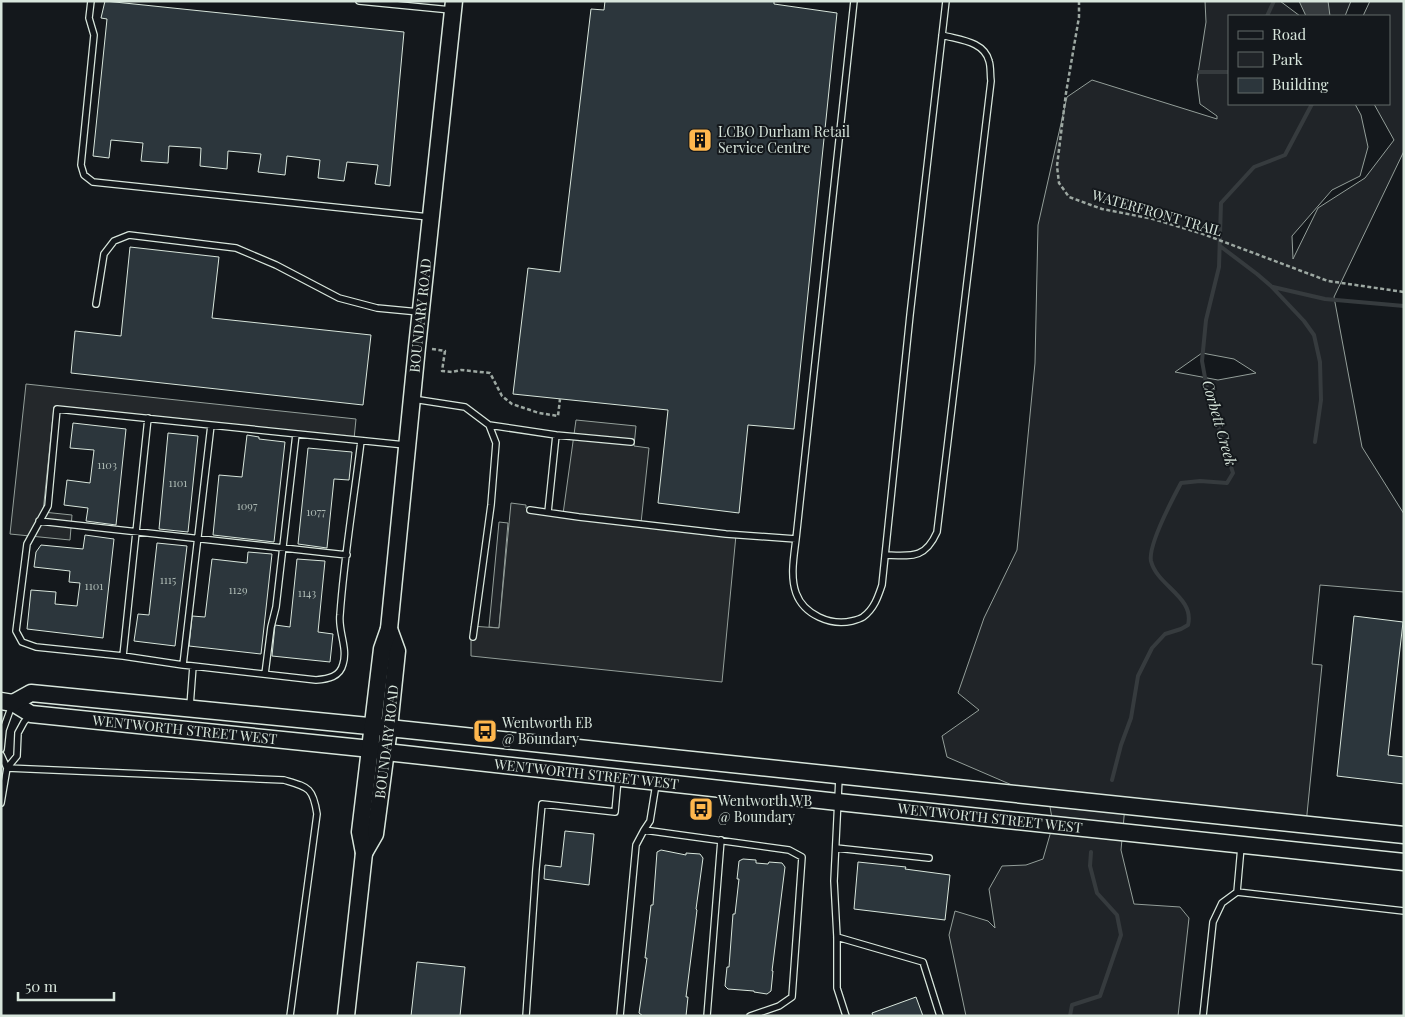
<svg xmlns="http://www.w3.org/2000/svg" width="1405" height="1017" font-family="'Playfair Display',serif">
  <rect width="100%" height="100%" fill="#14181c"/>
  <path fill="#202428" stroke="#939e99" fill-rule="evenodd" d="M1205 1H1280L1300 16H1229V104H1355L1361 115 1368 147 1360 176 1332 190 1292 236 1293 259 1318 208 1365 178 1394 140 1374 104H1389V16H1363L1370 1H1404V151L1334 297 1362 447 1404 514V592L1320 585 1312 664 1322 665 1306 824 1125 806 1121 850 1134 904 1180 907 1189 918 1178 1016H966L949 935 955 911 988 921 995 928 989 889 1002 866 1026 865 1043 859 1053 824 1049 801 947 757 942 736 979 710 958 693 984 618 1017 550 1035 363 1038 225 1067 97 1092 80 1217 119V116L1200 104 1197 80 1206 22ZM1202 353 1234 359 1256 373 1218 380 1175 372Z
    M1309 1H1351L1345 16H1318Z
    M499 522 508 523 499 628 489 627Z"/>
  <path fill="#24282b" stroke="#939e99" d="M26 384 356 419 354 439 54 407 43 512 72 515 70 540 10 534Z
    M576 420 636 426 634 446 649 448 641 523 736 535 722 682 471 656V626L499 628 511 503 526 505V508L530 510 563 514Z"/>
  <path fill="#363b3e" stroke="#939e99" d="M1299 1H1328L1330 16H1306Z"/>
  <g fill="none" stroke-linecap="round" stroke-linejoin="round">
    <path stroke="#363b3e" stroke-width="4" d="M1267 16 1274 1
      M1199 72H1229
      M1220 246 1257 274 1271 286 1304 321 1314 335 1320 362 1321 400 1315 442
      M1273 287 1325 299 1404 306
      M1112 780 1121 745 1131 718 1138 676 1152 648 1165 634 1181 629 1188 625C1195 597 1157 586 1151 561 1148 546 1173 498 1181 483L1200 481 1227 483 1233 473 1208 394 1202 361 1206 320 1219 267 1221 203 1254 167 1285 155 1312 104
      M1070 1016 1072 1005 1100 996 1121 935 1117 915 1097 893 1090 866 1091 852"/>
  </g>
  <path fill="#2c363c" stroke="#d8e6dc" d="M105 1 404 32 390 186 375 184 378 165 347 162 344 181 318 178 320 160 287 156 285 175 258 172 261 154 228 151 227 169 200 166 201 148 169 146 168 163 141 161 143 143 111 140 109 158 93 156 107 19 101 18Z
    M605 1H774V4L837 13 794 429 748 425 739 513 658 503 668 410 513 394 528 268 560 272 591 9 604 10Z
    M130 247 219 257 212 318 371 335 363 405 71 373 75 331 121 336Z
    M73 423 126 429 116 525 86 521 88 508 64 505 67 480 90 483 94 450 70 448Z
    M168 433 198 436 188 532 159 529Z
    M247 435 259 437V439L285 442 274 542 213 535 219 475 242 477Z
    M308 448 352 452 349 480 334 479 327 548 298 544Z
    M85 535 114 539 103 638 27 629 31 590 56 592 55 604 77 606 80 583 69 582 70 571 34 567 36 552 41 545 83 549Z
    M157 543 187 546 175 646 134 641 138 614 149 615Z
    M248 552 272 554 261 654 189 646 192 616 205 617 212 559 247 563Z
    M297 559 325 561 318 632 333 634 330 662 272 656 275 625 290 627Z
    M1354 616 1403 622 1388 755 1404 757V784L1337 776Z
    M565 831 594 834 589 885 544 879 545 865 561 867Z
    M661 850 686 855V853L700 854 703 858 696 909 697 910 686 997H688L686 1016H643L639 1013 647 958H645L651 905H653L657 852Z
    M743 859 756 860V863L768 864 769 862 782 863 785 867 772 971H773L771 991 767 994 754 992V991L728 989 725 986 727 967H729L733 914H735L739 879H737L739 861Z
    M858 862 906 867 905 869 950 875 945 920 854 909Z
    M417 962 465 967 460 1016H411Z
    M916 997 923 1016H873L872 1013Z"/>
  <g fill="none" stroke-linecap="round" stroke-linejoin="round">
    <g stroke="#d8e6dc" stroke-width="8">
      <path id="lane" d="M91 1 89 18 94 35 81 165 84 175 93 182 429 217
        M359 1 451 10
        M96 304 104 254 114 241 129 235 236 248 276 265 339 298 377 308 419 312
        M413 399 465 407 489 425 496 443 491 505 473 637
        M489 425 556 435 548 512
        M556 435 631 442
        M530 510 579 517 726 534 796 539 854 1
        M39 521 347 555
        M796 539C794 556 790 576 796 593 804 615 831 626 852 621 856 620 860 619 863 617 874 609 878 597 882 585L910 315 946 1
        M885 555C912 556 925 559 937 532L991 81C990 74 991 67 989 61 984 41 959 40 942 35
        M123 656 148 418
        M183 665 123 656 36 647 22 642 16 631 27 544 48 506 57 409 211 425
        M193 666 316 680C328 679 340 677 343 664 348 648 338 631 340 615 344 557 354 499 361 441
        M265 674 271 627 276 607 296 434
        M190 706 193 666 183 665 211 425 405 445
        M1 749 3 730 12 705
        M1 755 7 768
        M7 768 284 780C308 787 313 787 317 814L290 1016
        M839 778 834 881 837 937V988L846 1016
        M1 803 7 768 17 756 18 733 24 722 30 715
        M644 830 650 821 656 784
        M1241 847 1237 892 1404 911
        M836 848 929 858
        M837 937 923 962 940 1016
        M526 1016 536 869 542 804 615 812 618 779
        M620 1016 636 845 644 830 789 850 802 857 792 997 779 1006 750 1016
        M707 1016 721 840
        M1203 1016 1213 922 1222 903 1237 892"/>
    </g>
    <g stroke="#d8e6dc" stroke-width="19">
      <g id="secondary">
        <path id="s1" d="M1 701 13 703 31 714 371 749 386 752 838 802 1404 862"/>
        <path d="M13 703 31 693 389 728 1404 835"/>
        <path id="s2" d="M364 853 375 834 389 728 397 651 389 629"/>
        <path id="s3" d="M346 1016 364 853 360 832 382 649 389 629 417 347 454 1"/>
      </g>
    </g>
    <path stroke="#9da8a2" stroke-width="2.5" stroke-dasharray="4 2.5" stroke-linecap="butt" d="M1079 1V17L1066 93 1057 166 1059 183 1069 197 1102 209 1153 219 1203 234 1328 281 1404 292
      M432 349 445 351 442 371 452 372 461 370 490 373 502 396 512 404 539 413 558 416 560 399"/>
    <use href="#lane" stroke="#14181c" stroke-width="5.5"/>
    <use href="#secondary" stroke="#14181c" stroke-width="16"/>
  </g>
  <defs>
    <g id="building-square" transform="scale(1.25)"><rect x="-9" y="-9" width="18" height="18" rx="4" fill="#ffb74d" stroke="#14181c"/><path d="M-4-6H4V6H1V3H-1V6H-4ZM-2.5-4.3h1.7v1.8h-1.7ZM.8-4.3h1.7v1.8H.8ZM-2.5-1h1.7V.8h-1.7ZM.8-1h1.7V.8H.8Z" fill="#111"/></g>
    <g id="bus-square" transform="scale(1.25)"><rect x="-9" y="-9" width="18" height="18" rx="4" fill="#ffb74d" stroke="#14181c"/><path d="M-5-6H5V4H4V6H2V4H-2V6H-4V4H-5ZM-3.5-4V0h7V-4ZM-3.5 1.2v1.5H-2V1.2ZM2 1.2v1.5H3.5V1.2Z" fill="#111"/></g>
  </defs>
  <g fill-rule="evenodd">
    <use href="#building-square" x="700" y="140"/>
    <use href="#bus-square" x="485" y="731"/>
    <use href="#bus-square" x="701" y="809"/>
  </g>
  <g text-anchor="middle" stroke-width="4" stroke-linejoin="round" paint-order="stroke">
    <g font-size="11" fill="#adbab4">
      <text x="107" y="469">1103</text>
      <text x="178" y="487">1101</text>
      <text x="247" y="510">1097</text>
      <text x="316" y="516">1077</text>
      <text x="168" y="584">1115</text>
      <text x="94" y="590">1101</text>
      <text x="238" y="594">1129</text>
      <text x="307" y="597">1143</text>
    </g>
    <g font-size="14" fill="#d8e6dc" stroke="#14181c" text-anchor="start">
      <text x="718" y="137">LCBO Durham Retail<tspan x="718" dy="16">Service Centre</tspan></text>
      <text x="502" y="728">Wentworth EB<tspan x="502" dy="16">@ Boundary</tspan></text>
      <text x="718" y="806">Wentworth WB<tspan x="718" dy="16">@ Boundary</tspan></text>
    </g>
    <g font-size="14" fill="#d8e6dc" stroke="#14181c">
      <text transform="translate(1157 213) rotate(16)" y="5">WATERFRONT TRAIL</text>
      <text dy="5" stroke="none"><textPath href="#s3" startOffset="706">BOUNDARY ROAD</textPath></text>
      <text dy="5" stroke="none"><textPath href="#s1" startOffset="188">WENTWORTH STREET WEST</textPath></text>
      <text dy="5" stroke="none"><textPath href="#s2" startOffset="115">BOUNDARY ROAD</textPath></text>
      <text dy="5" stroke="none"><textPath href="#s1" startOffset="592">WENTWORTH STREET WEST</textPath></text>
      <text dy="5" stroke="none"><textPath href="#s1" startOffset="998">WENTWORTH STREET WEST</textPath></text>
    </g>
    <g font-size="15" font-style="italic" fill="#d8e6dc" stroke="#14181c">
      <text transform="translate(1219 423) rotate(74)" y="5">Corbett Creek</text>
    </g>
  </g>
  <rect width="1405" height="1017" fill="none" stroke="#d8e6dc" stroke-width="5"/>
  <rect x="1228" y="15" width="162" height="90" fill="#14181c" stroke="#626a69"/>
  <rect x="1238" y="31" width="25" height="8" fill="#14181c" stroke="#626a69"/>
  <text x="1272" y="40" font-size="15" fill="#d8e6dc">Road</text>
  <rect x="1238" y="52" width="25" height="15" fill="#202428" stroke="#626a69"/>
  <text x="1272" y="65" font-size="15" fill="#d8e6dc">Park</text>
  <rect x="1238" y="78" width="25" height="15" fill="#2c363c" stroke="#626a69"/>
  <text x="1272" y="90" font-size="15" fill="#d8e6dc">Building</text>
  <path d="M18 992v8h96v-8" fill="none" stroke="#d8e6dc" stroke-width="2.5"/>
  <text x="25" y="992" font-size="15" fill="#d8e6dc" stroke="#14181c" stroke-width="4" paint-order="stroke">50 m</text>
</svg>
